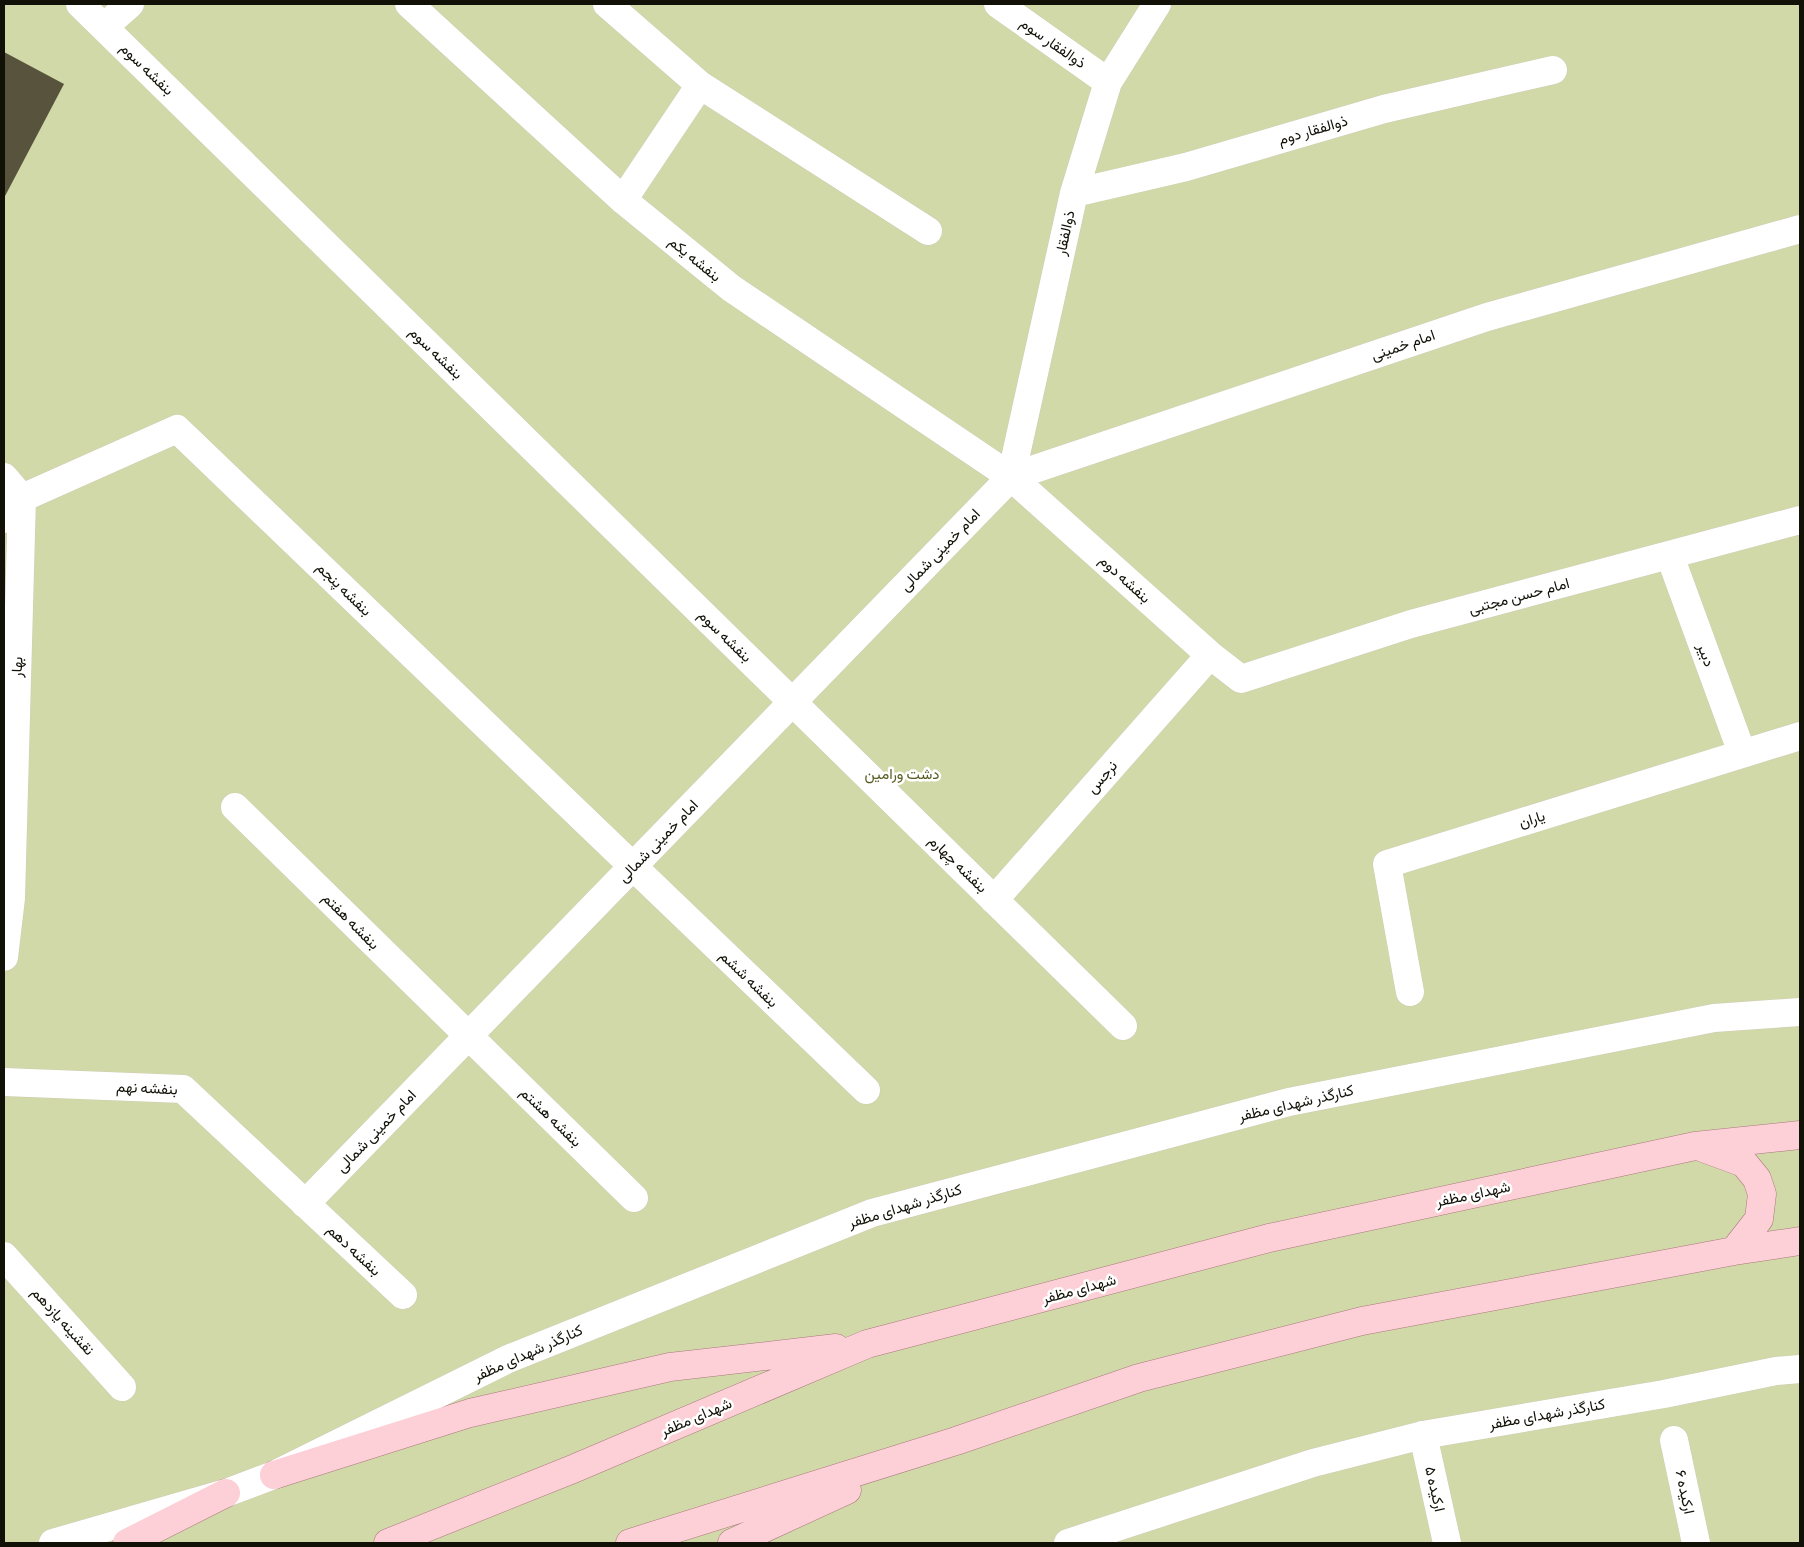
<svg xmlns="http://www.w3.org/2000/svg" width="1804" height="1547" font-family="Barlow,Vazirmatn,sans-serif">
  <rect width="100%" height="100%" fill="#fefbe6"/>
  <path fill="#d2d9a9" d="M4 4H1800V1543H4Z"/>
  <path fill="#57533d" d="M4 52 64 84 4 198Z"/>
  <g fill="none" stroke-linecap="round" stroke-linejoin="round">
    <g stroke="#d0ccb2" stroke-width="29">
      <path id="street" d="M80 4 1123 1026
        M409 4 623 200 731 288 1011 477 1210 655 1241 679 1411 624 1800 520
        M607 4 700 85 928 231
        M998 4 1108 82
        M104 27 130 4
        M1074 193 1186 167 1384 109 1553 70
        M623 200 700 85
        M4 477 22 498
        M1011 477 1074 193 1108 82 1157 4
        M4 519 22 498 177 429 866 1090
        M1670 556 1742 753
        M235 807 634 1198
        M994 900 1210 655
        M4 957 11 898 22 498
        M1410 992 1387 864 1800 736
        M4 1082 183 1089 403 1295
        M305 1204 1011 477
        M4 1256 122 1387
        M1423 1435 1447 1543
        M1674 1440 1696 1543"/>
    </g>
    <g stroke="#d0ccb2" stroke-width="29">
      <path id="secondary" d="M1011 477 1487 317 1800 229
        M53 1543 226 1493 274 1475 508 1359 872 1213 1289 1102 1714 1018 1800 1012
        M1068 1543 1313 1463 1423 1435 1664 1394 1776 1371 1800 1369"/>
    </g>
    <g stroke="#a9787c" stroke-width="29">
      <path id="primary" d="M1703 1148 1744 1163 1757 1179 1762 1194 1759 1219 1734 1251
        M274 1475 470 1413 670 1367 836 1348
        M127 1543 226 1493
        M388 1543 573 1469 867 1344 1269 1238 1695 1146 1800 1135
        M630 1543 956 1441 1139 1378 1362 1321 1734 1251 1800 1241
        M732 1543 847 1490"/>
    </g>
    <use href="#street" stroke="#fff" stroke-width="28"/>
    <use href="#secondary" stroke="#fff" stroke-width="28"/>
    <use href="#primary" stroke="#fdcfd6" stroke-width="28"/>
  </g>
  <g text-anchor="middle" stroke-width="5" stroke-linejoin="round" paint-order="stroke">
    <g font-size="15" fill="#121108" stroke="#fff">
      <text transform="translate(1053 43) rotate(35)" y="5">ذوالفقار سوم</text>
      <text transform="translate(147 69) rotate(44)" y="5">بنفشه سوم</text>
      <text transform="translate(1313 130) rotate(-16)" y="5">ذوالفقار دوم</text>
      <text transform="translate(1065 233) rotate(-78)" y="5">ذوالفقار</text>
      <text transform="translate(695 259) rotate(39)" y="5">بنفشه یکم</text>
      <text transform="translate(1403 345) rotate(-19)" y="5">امام خمینی</text>
      <text transform="translate(436 353) rotate(44)" y="5">بنفشه سوم</text>
      <text transform="translate(940 550) rotate(-46)" y="5">امام خمینی شمالی</text>
      <text transform="translate(1125 579) rotate(42)" y="5">بنفشه دوم</text>
      <text transform="translate(344 589) rotate(44)" y="5">بنفشه پنجم</text>
      <text transform="translate(1519 596) rotate(-15)" y="5">امام حسن مجتبی</text>
      <text transform="translate(725 636) rotate(44)" y="5">بنفشه سوم</text>
      <text transform="translate(1706 655) rotate(70)" y="5">دبیر</text>
      <text transform="translate(17 667) rotate(-88)" y="5">بهار</text>
      <text transform="translate(1102 777) rotate(-49)" y="5">نرجس</text>
      <text transform="translate(1532 819) rotate(-17)" y="5">یاران</text>
      <text transform="translate(658 841) rotate(-46)" y="5">امام خمینی شمالی</text>
      <text transform="translate(958 864) rotate(44)" y="5">بنفشه چهارم</text>
      <text transform="translate(351 921) rotate(45)" y="5">بنفشه هفتم</text>
      <text transform="translate(749 979) rotate(44)" y="5">بنفشه ششم</text>
      <text transform="translate(147 1088) rotate(3)" y="5">بنفشه نهم</text>
      <text transform="translate(1296 1103) rotate(-13)" y="5">کنارگذر شهدای مظفر</text>
      <text transform="translate(551 1117) rotate(44)" y="5">بنفشه هشتم</text>
      <text transform="translate(376 1131) rotate(-46)" y="5">امام خمینی شمالی</text>
      <text transform="translate(1473 1194) rotate(-12)" y="5">شهدای مظفر</text>
      <text transform="translate(905 1206) rotate(-17)" y="5">کنارگذر شهدای مظفر</text>
      <text transform="translate(354 1250) rotate(43)" y="5">بنفشه دهم</text>
      <text transform="translate(1079 1289) rotate(-15)" y="5">شهدای مظفر</text>
      <text transform="translate(63 1321) rotate(48)" y="5">نقشینه یازدهم</text>
      <text transform="translate(528 1353) rotate(-24)" y="5">کنارگذر شهدای مظفر</text>
      <text transform="translate(1547 1414) rotate(-10)" y="5">کنارگذر شهدای مظفر</text>
      <text transform="translate(696 1417) rotate(-23)" y="5">شهدای مظفر</text>
      <text transform="translate(1435 1489) rotate(77)" y="5">ارکیده ۵</text>
      <text transform="translate(1685 1492) rotate(78)" y="5">ارکیده ۶</text>
    </g>
    <g font-size="15" fill="#575d22" stroke="#fff">
      <text x="902" y="779">دشت ورامین</text>
    </g>
  </g>
  <rect width="1804" height="1547" fill="none" stroke="#121108" stroke-width="10"/>
</svg>
